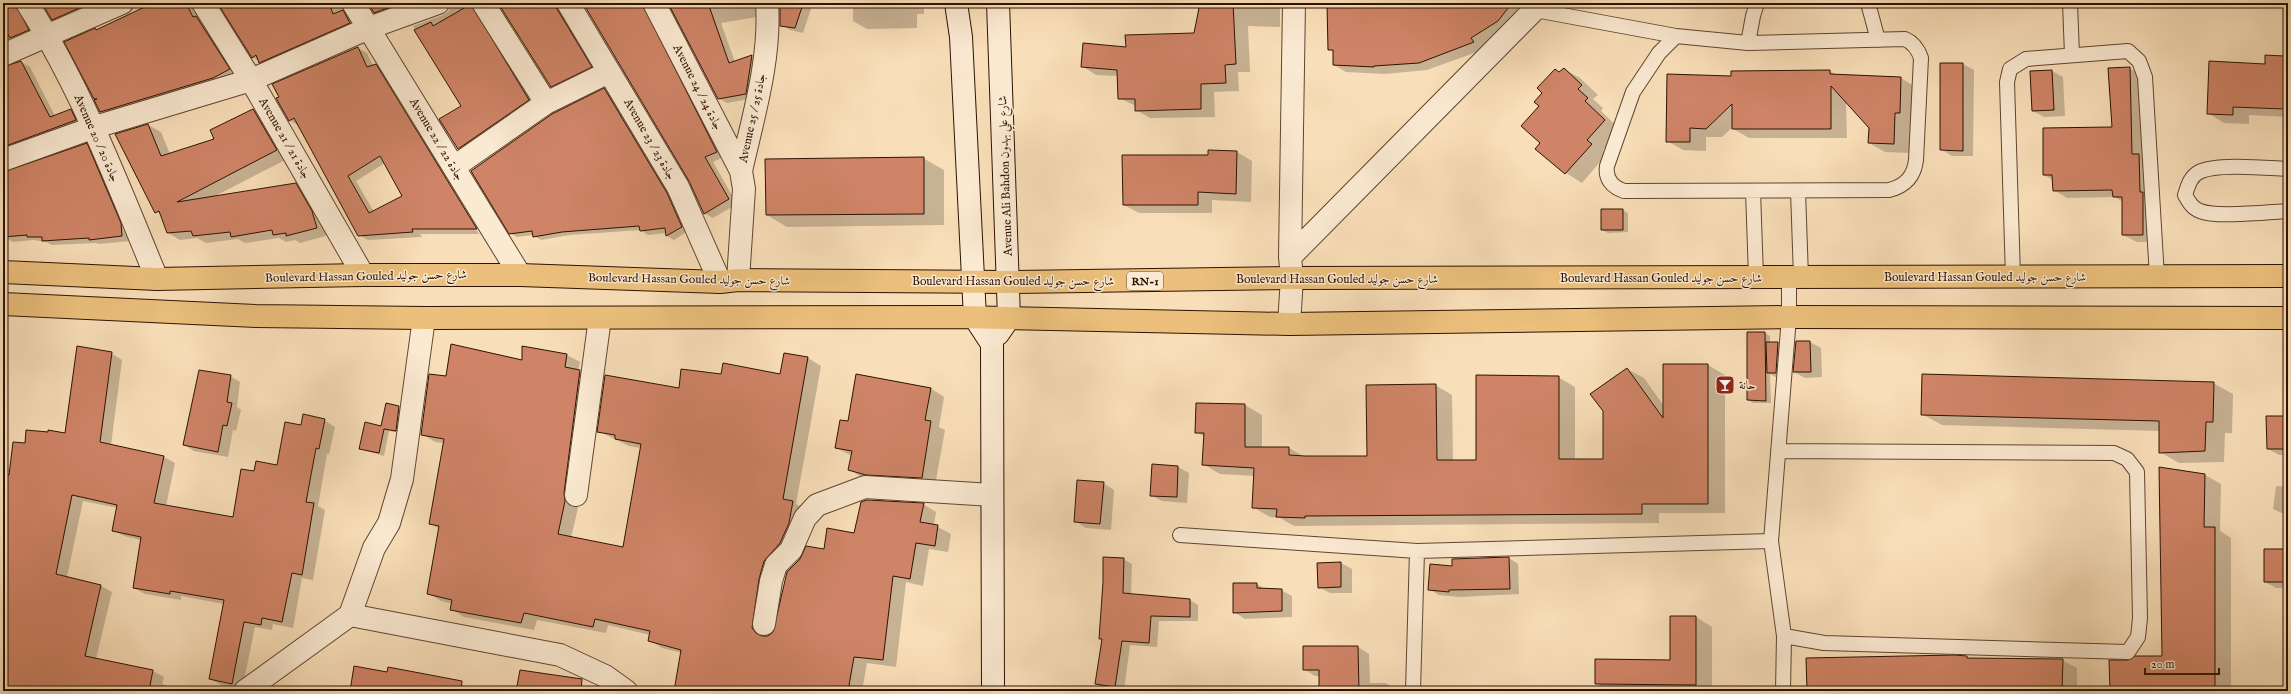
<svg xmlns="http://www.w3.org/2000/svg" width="2291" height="694" font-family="'IM FELL English',Amiri,serif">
  <rect width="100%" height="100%" fill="#f9dfb9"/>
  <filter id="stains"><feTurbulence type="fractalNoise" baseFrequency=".005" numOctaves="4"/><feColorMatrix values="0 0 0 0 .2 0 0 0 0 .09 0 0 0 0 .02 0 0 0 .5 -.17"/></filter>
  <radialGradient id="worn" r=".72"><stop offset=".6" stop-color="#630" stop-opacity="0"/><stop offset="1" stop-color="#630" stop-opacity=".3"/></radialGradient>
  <path fill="#0003" fill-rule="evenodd" d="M3 3H25L37 35 3 53V28L5 27Z
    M42 3H80L87 13 62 24 53 19Z
    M166 3H201L238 75 110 117 101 112 95 99Z
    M219 3H351L359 28 269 67 252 57Z
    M368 3H426L384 18 374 12Z
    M451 3H459L465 9 471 6 479 10 536 104 466 153 458 149 463 106 413 26 443 15 449 11Z
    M498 3H559L601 72 561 92 551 86Z
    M584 3H651L725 156 713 162 737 204 713 218 704 213 690 180Z
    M669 3H764L763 16 721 23 735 62 752 57 761 61 754 98 727 103 718 98Z
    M779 3H813L803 33 790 30 781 25Z
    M818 3H825L824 6Z
    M853 3H924V14H917V28L867 29 853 21Z
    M1199 3H1280V27L1248 26 1250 72H1238L1239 91 1214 92 1215 117 1150 118 1136 110V106L1119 98V76L1096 75 1082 66 1127 48 1195 34Z
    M1328 3H1511L1522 12 1510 28 1483 45 1485 49 1427 70 1385 74 1346 72 1334 65V52L1329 49Z
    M358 48 367 53 373 66 375 65 385 70 485 234H479L481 233 381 70H379L479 234H420L422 237 368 240 359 235 299 126 289 120ZM385 163 404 196 374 212 356 181Z
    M2266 56 2288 57V117L2249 115V124L2224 123 2208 113 2266 65Z
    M21 62 30 67 55 116 71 110 80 115 84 125 3 156V68Z
    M1941 64H1963L1974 70 1973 156H1952L1941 149Z
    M2129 68 2143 76 2156 242H2137L2123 235V202L2115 197 2067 198 2054 190 2053 180 2044 175 2113 128Z
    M1564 69 1580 78 1598 95 1593 99 1603 108 1601 111 1621 130 1603 150 1607 154 1582 183 1566 173 1536 149 1541 143 1540 106Z
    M1830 71 1838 76 1901 78 1917 88 1910 153 1885 152 1869 143 1870 128 1846 102 1847 138H1749L1732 128 1722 137H1706V151L1683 150 1667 141 1732 77V72Z
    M2052 71 2063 77 2065 116 2044 117 2033 111 2031 72Z
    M604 89 611 93 674 198 688 231 674 240 667 236V233L648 235 640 230 570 235 541 240 533 235 517 237 510 233Z
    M253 110 266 117 289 158 213 197 296 184 308 191 329 235 300 243 295 240 286 242 279 238 245 243 238 239 206 243 197 238 180 240 168 233 162 215 156 212 148 125 161 132 170 154 216 139Z
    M87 144 95 149 130 241 99 244 96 243 52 245 46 242 33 240 13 242 4 237 3 172Z
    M1237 152 1252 161 1251 202 1212 200V213H1139L1124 205 1209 156Z
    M923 158 944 170V225L787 227 767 215Z
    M1623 210 1628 213V232L1608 233 1602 230Z
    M1765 333 1770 336V343H1778L1789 349 1779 379 1770 374 1771 403H1753L1748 400Z
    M1810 342 1821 348 1822 377 1805 378 1794 372Z
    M111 353 122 360 111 445 164 457 175 463 166 506 234 518 255 473 278 466 301 426 324 420 335 427 329 454H327L318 506 325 510 313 580 302 578 293 628 273 624 272 630 255 627 242 690 221 685 210 679 224 604 181 596V600L145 594 134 588 141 540 124 536 113 530 118 508 83 501 67 577 101 586 112 592 96 659 153 671 164 677 162 684 181 691H3V475L10 476 26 444 66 434Z
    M785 354 808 358 821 366 796 504 806 510 777 568 764 630 767 637 777 627 824 550 855 534 923 504 936 512 934 525 951 534 948 552 929 549 923 586 906 582 896 667 867 663 862 691H675L682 653 662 648 649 640 650 635 608 625 606 633 537 620 534 630 464 617 452 609 453 604 441 601 428 593 440 529 431 524 444 443 435 442 422 434 446 377 523 361 567 355 580 362 578 371 593 379 576 501 578 508 571 538 624 548 641 448 629 446 598 431 680 390 722 375 781 376Z
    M1708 365 1725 375V513H1659V523L1294 526 1280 518 1270 517 1253 507 1255 476 1220 474 1203 464 1205 437 1196 432 1197 404 1245 405 1262 415V448H1289L1305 457H1368L1435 385 1452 395 1453 461H1477L1558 377 1575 387V460H1604L1627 369 1644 378 1664 406Z
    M230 376 240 382 237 407 241 410 236 431 233 430 228 457 194 451 184 445Z
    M2213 383 2233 394 2232 433H2225L2224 462 2179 463 2160 452V431L1942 425 1922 414Z
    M930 388 944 397 939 427 945 430 936 480 938 481 863 478 849 469 852 456 836 448 849 423Z
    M387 404 404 410 401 433 389 431 384 456 366 451 360 448 382 427Z
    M2288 417V455H2279L2268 449Z
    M1178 467 1189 473 1187 503 1162 501 1151 495Z
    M2205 475 2221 484 2220 531 2231 538V691H2111L2128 662 2163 657Z
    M1103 483 1114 490 1111 530 1086 528 1075 521Z
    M2276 486 2288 487V516L2273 509Z
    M2288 550V588H2276L2265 582Z
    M1509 558 1518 564 1519 594 1459 597 1439 595 1429 589 1453 568Z
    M1123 559 1132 564 1131 595 1190 600 1198 605V621H1159L1157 647 1130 645 1124 691H1122L1105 689 1096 684 1103 640 1100 639Z
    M1341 563 1352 569V593H1330L1319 587Z
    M1257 584 1266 590H1281L1292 596V617L1245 619 1234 612Z
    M1671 617H1696L1712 627V691H1609L1596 683 1671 661Z
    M1304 647H1358L1369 654 1370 683H1385L1391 686V691H1320V676H1315L1304 669Z
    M1966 657 1970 659 2062 660 2077 668V691H1808Z
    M354 667 388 673 457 681 470 689V691H350Z"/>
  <path fill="#cf8467" stroke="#2d1201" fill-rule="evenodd" d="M3 3H15L29 30 10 38 3 26Z
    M42 3H84L77 6 79 8 52 20Z
    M153 3H186L193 17 196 16 230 69 213 78 100 112 94 100 97 99H94L64 42 95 28 96 30Z
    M329 3 333 14 343 10 350 23 259 63 256 55 252 58 218 4Z
    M368 3H401L374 13Z
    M498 3H556L557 9 592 67 551 87Z
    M583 3H642L717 152 705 157 729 199 704 214 689 181Z
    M668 3H708L729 63 752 55 746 94 718 99Z
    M1200 3H1233L1236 64 1225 65 1226 83 1201 84V109L1135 111V99H1118L1117 70 1081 67 1083 43 1126 47 1125 35 1194 33Z
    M1327 3H1512L1498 21 1471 38 1474 42 1419 63 1374 66V67L1333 65V50H1328Z
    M471 4 529 100 458 149 439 119 461 106 414 30 431 22 433 26Z
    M780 7H802L795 28 780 26Z
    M358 47 367 67 376 64 477 229H412L413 232 358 236 294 118 289 121 276 98 279 97 272 84ZM380 156 402 196 369 213 348 176Z
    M2265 55 2284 56V62H2288V101H2284V109L2233 107V115L2207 114 2209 61 2265 64Z
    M21 61 50 117 71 109 76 120 3 147V67Z
    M1940 63H1963V151L1940 150Z
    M2130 67 2132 154H2139L2140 192H2143V235H2122V197H2113L2112 190 2053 191 2052 175H2043V128L2112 127 2108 68Z
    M1564 68 1582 85 1578 89 1588 98 1585 101 1605 120 1587 140 1592 144 1565 174 1535 149 1540 143 1521 126 1539 106 1534 102 1542 93 1537 88 1555 69 1559 72Z
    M1830 70V74L1901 77 1900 113H1895L1894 144 1868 143 1869 128 1831 86V129H1732V104L1706 129 1690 128V142H1666L1667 74 1731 76V71Z
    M2052 70 2054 110 2032 111 2030 71Z
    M604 88 667 193 682 227 666 236 665 228 640 231 639 226 562 232 533 237 532 231 509 234 471 171 552 114Z
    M253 109 277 150 177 202 296 183 312 211 317 228 286 236V233L273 235 272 230 231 237 230 232 193 236 191 231 167 233 159 211 155 213 115 134 148 124 161 156 214 139 210 130Z
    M87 143 121 223 122 236 89 240V238L42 241V237H27V235L3 237V172Z
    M1208 150 1237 151 1236 194 1198 192V205H1123L1122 155H1208Z
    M924 157V214L766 215 765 159Z
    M1601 209H1623V230H1601Z
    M1747 332H1765L1766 401 1747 400Z
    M1796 341H1810L1811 372H1793Z
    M1766 342H1778L1776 373H1767Z
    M451 344 522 360V346L567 354 565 367 580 370 564 493 565 501 558 534 623 547 641 444 615 439V435L597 432 605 375 679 388 681 369 721 374 723 363 780 374 784 353 808 357 783 499 793 501 789 523 780 543 764 561 759 579 752 628 756 633 762 636H768L773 632 787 572 800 559 806 546 824 549 827 528 854 533 861 502 867 500 924 503 920 522 938 525 935 546 916 543 910 579 893 576 883 660 854 657 848 691H674L681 650 648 641 650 631 595 619 593 627 524 613 521 623 450 610 452 600 427 594 439 526 429 524 444 439 421 435 429 374 446 376Z
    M77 346 112 352 100 442 164 456 154 503 233 517 241 469 254 471 256 461 277 465 285 422 301 425 303 414 325 419 319 449 316 448 306 502 314 503 302 575 292 573 282 622 262 618 261 625 244 622 232 684 209 679 224 600 170 591V594L133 588 141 537 112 531 117 505 72 495 56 574 101 585 85 656 153 670 149 691H28L3 686V474L9 475 13 442 25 443 26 430 48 432V430L65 433Z
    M1663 364H1708V504H1642V514L1305 516V518L1276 517 1277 509 1252 508 1254 468 1202 465 1204 433H1195L1196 403 1245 404V447H1289V455L1305 456H1367L1366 385 1436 384 1437 460H1476V375L1559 376V459H1603V411L1590 394 1627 368 1663 418Z
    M199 370 231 375 227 402 232 403 227 426 223 425 218 452 183 445Z
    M856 374 931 388 925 420 931 421 922 478 866 475 848 470 852 451 835 448 840 420 848 421Z
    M1922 374 2214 382 2213 422H2206L2205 451 2159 453V421L1921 415Z
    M386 403 399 406 396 431 384 429 379 453 359 449 365 422 381 426Z
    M2266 416H2288V449H2267Z
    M1152 464 1178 466 1177 497 1150 496Z
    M2159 467 2205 474 2204 527H2215V691H2110L2109 660H2128L2135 656H2162Z
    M1077 480 1104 482 1100 524 1074 522Z
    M2264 549H2288V582H2264Z
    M1103 557 1124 558 1123 593 1190 599V617L1151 616 1149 643 1122 641 1115 687 1095 684 1102 639H1099L1103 582Z
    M1509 557 1510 589 1449 590V592L1428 590 1430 564 1452 566V559Z
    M1341 562V587L1318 588 1317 563Z
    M1233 583H1257V588L1282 589V611L1233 613Z
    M1670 616H1696V685L1595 684V659L1670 660Z
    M1303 646H1358L1359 691H1319V670H1303Z
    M1955 655 1967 656V658L2063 659 2062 691H1807L1806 658Z
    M354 666 387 672 388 667 462 681 461 691H350Z
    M520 670 582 679 581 691H516Z"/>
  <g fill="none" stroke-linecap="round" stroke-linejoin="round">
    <g stroke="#60452f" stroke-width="16">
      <path id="service" d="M1868 3 1878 40
        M2070 3 2072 55
        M1535 10 1676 36 1748 43 1905 39C1914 43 1918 49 1921 58L1916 160C1914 177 1905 186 1889 190L1624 191C1612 187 1605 179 1607 166L1633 92 1659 53 1676 36
        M1748 43 1753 16 1757 3
        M2288 169C2267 168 2217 163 2199 172 2190 177 2188 186 2185 195 2189 202 2192 208 2200 211 2217 218 2268 212 2288 211
        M1753 191 1756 277
        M1798 191 1801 277
        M2013 277 2007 82 2010 69 2026 59 2128 51 2139 61 2145 77 2157 277
        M1180 535 1417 551
        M1771 541 1784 636 1824 643 2128 652 2138 637 2140 618 2137 472 2127 459 2114 453 1778 451
        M1413 691 1417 551 1771 541 1789 317V277
        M1783 691 1784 636"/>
    </g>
    <g stroke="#60452f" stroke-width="24">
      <path id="minor" d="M27 3C82 90 118 184 157 279
        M203 3 251 80 363 275
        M353 3 520 275
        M483 3 546 103
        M568 3 678 187 720 282
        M654 3 741 171
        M3 55 122 3
        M3 160 95 127 251 80 369 28 438 3
        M454 167 546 103 609 72
        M1290 257 1541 3
        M738 280 744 189 741 171C753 117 771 59 767 3
        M1289 324 1292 278 1290 257 1294 3
        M576 495 600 318
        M350 615 374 548 389 523 402 479 424 318
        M764 624 771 581 776 565 791 550 805 518 817 505 865 487 992 495
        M245 691 350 615 560 655 605 676 626 691"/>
    </g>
    <g stroke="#2d1201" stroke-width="24">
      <path id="secondary" d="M956 3 961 37 975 318 992 344 993 691
        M998 3 1009 318 998 334"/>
    </g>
    <g stroke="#2d1201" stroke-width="24">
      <path id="primary" d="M3 272 157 279 363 275H520L720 282 738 280 1009 282 1292 278 2288 276
        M3 304 256 316 424 318 960 317 1289 324 1789 317 2288 318"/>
    </g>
    <use href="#service" stroke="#fbead2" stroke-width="14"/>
    <use href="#minor" stroke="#fbead2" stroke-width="22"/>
    <use href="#secondary" stroke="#fbead2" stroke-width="22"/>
    <use href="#primary" stroke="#ecc07c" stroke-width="22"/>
  </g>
  <defs>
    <g id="bar-square" transform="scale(1)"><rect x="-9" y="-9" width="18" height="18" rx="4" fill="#8f2418" stroke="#fbead2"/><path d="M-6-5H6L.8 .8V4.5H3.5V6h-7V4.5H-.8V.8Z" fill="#fff"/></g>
  </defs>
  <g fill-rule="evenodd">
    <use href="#bar-square" x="1725" y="385"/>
  </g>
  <g text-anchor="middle" stroke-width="3" stroke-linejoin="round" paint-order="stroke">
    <rect fill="#fbead2" stroke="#6b5340" stroke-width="1" x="1127" y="272" width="36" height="18" rx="3"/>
    <g font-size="11" font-weight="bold" fill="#2d1201">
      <text x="1145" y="285">RN-1</text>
    </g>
    <g font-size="12" fill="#2d1201" stroke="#fbead2">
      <text transform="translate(698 87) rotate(63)" y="4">Avenue 24 / جادة 24</text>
      <text transform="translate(752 118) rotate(-78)" y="4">Avenue 25 / جادة 25</text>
      <text transform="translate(97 138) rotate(66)" y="4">Avenue 20 / جادة 20</text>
      <text transform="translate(285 138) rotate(60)" y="4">Avenue 21 / جادة 21</text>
      <text transform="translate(437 139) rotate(59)" y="4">Avenue 22 / جادة 22</text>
      <text transform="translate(650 139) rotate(60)" y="4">Avenue 23 / جادة 23</text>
      <text transform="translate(1005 176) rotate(-92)" y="4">Avenue Ali Bahdon شارع علي بهدون</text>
      <text transform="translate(366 276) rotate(-1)" y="4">Boulevard Hassan Gouled شارع حسن جوليد</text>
      <text x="1985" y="281">Boulevard Hassan Gouled شارع حسن جوليد</text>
      <text x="1661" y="282">Boulevard Hassan Gouled شارع حسن جوليد</text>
      <text transform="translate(689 279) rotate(1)" y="4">Boulevard Hassan Gouled شارع حسن جوليد</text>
      <text x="1337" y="283">Boulevard Hassan Gouled شارع حسن جوليد</text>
      <text x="1013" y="285">Boulevard Hassan Gouled شارع حسن جوليد</text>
    </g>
    <g font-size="12" fill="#2d1201" stroke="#fbead2" text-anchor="start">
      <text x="1739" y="389">حانة</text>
    </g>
  </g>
  <rect width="2291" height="694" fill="none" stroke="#f9dfb9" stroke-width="16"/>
  <rect x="4" y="4" width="2283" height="686" fill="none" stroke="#2d1201" stroke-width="2"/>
  <rect x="8" y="8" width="2275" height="678" fill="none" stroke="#2d1201"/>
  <path d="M2145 668v6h74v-6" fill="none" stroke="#2d1201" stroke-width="2"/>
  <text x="2151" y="668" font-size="12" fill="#2d1201" stroke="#fbead2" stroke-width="3" paint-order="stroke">20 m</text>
  <rect width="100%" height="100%" filter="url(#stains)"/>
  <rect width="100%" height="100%" fill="url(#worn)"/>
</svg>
